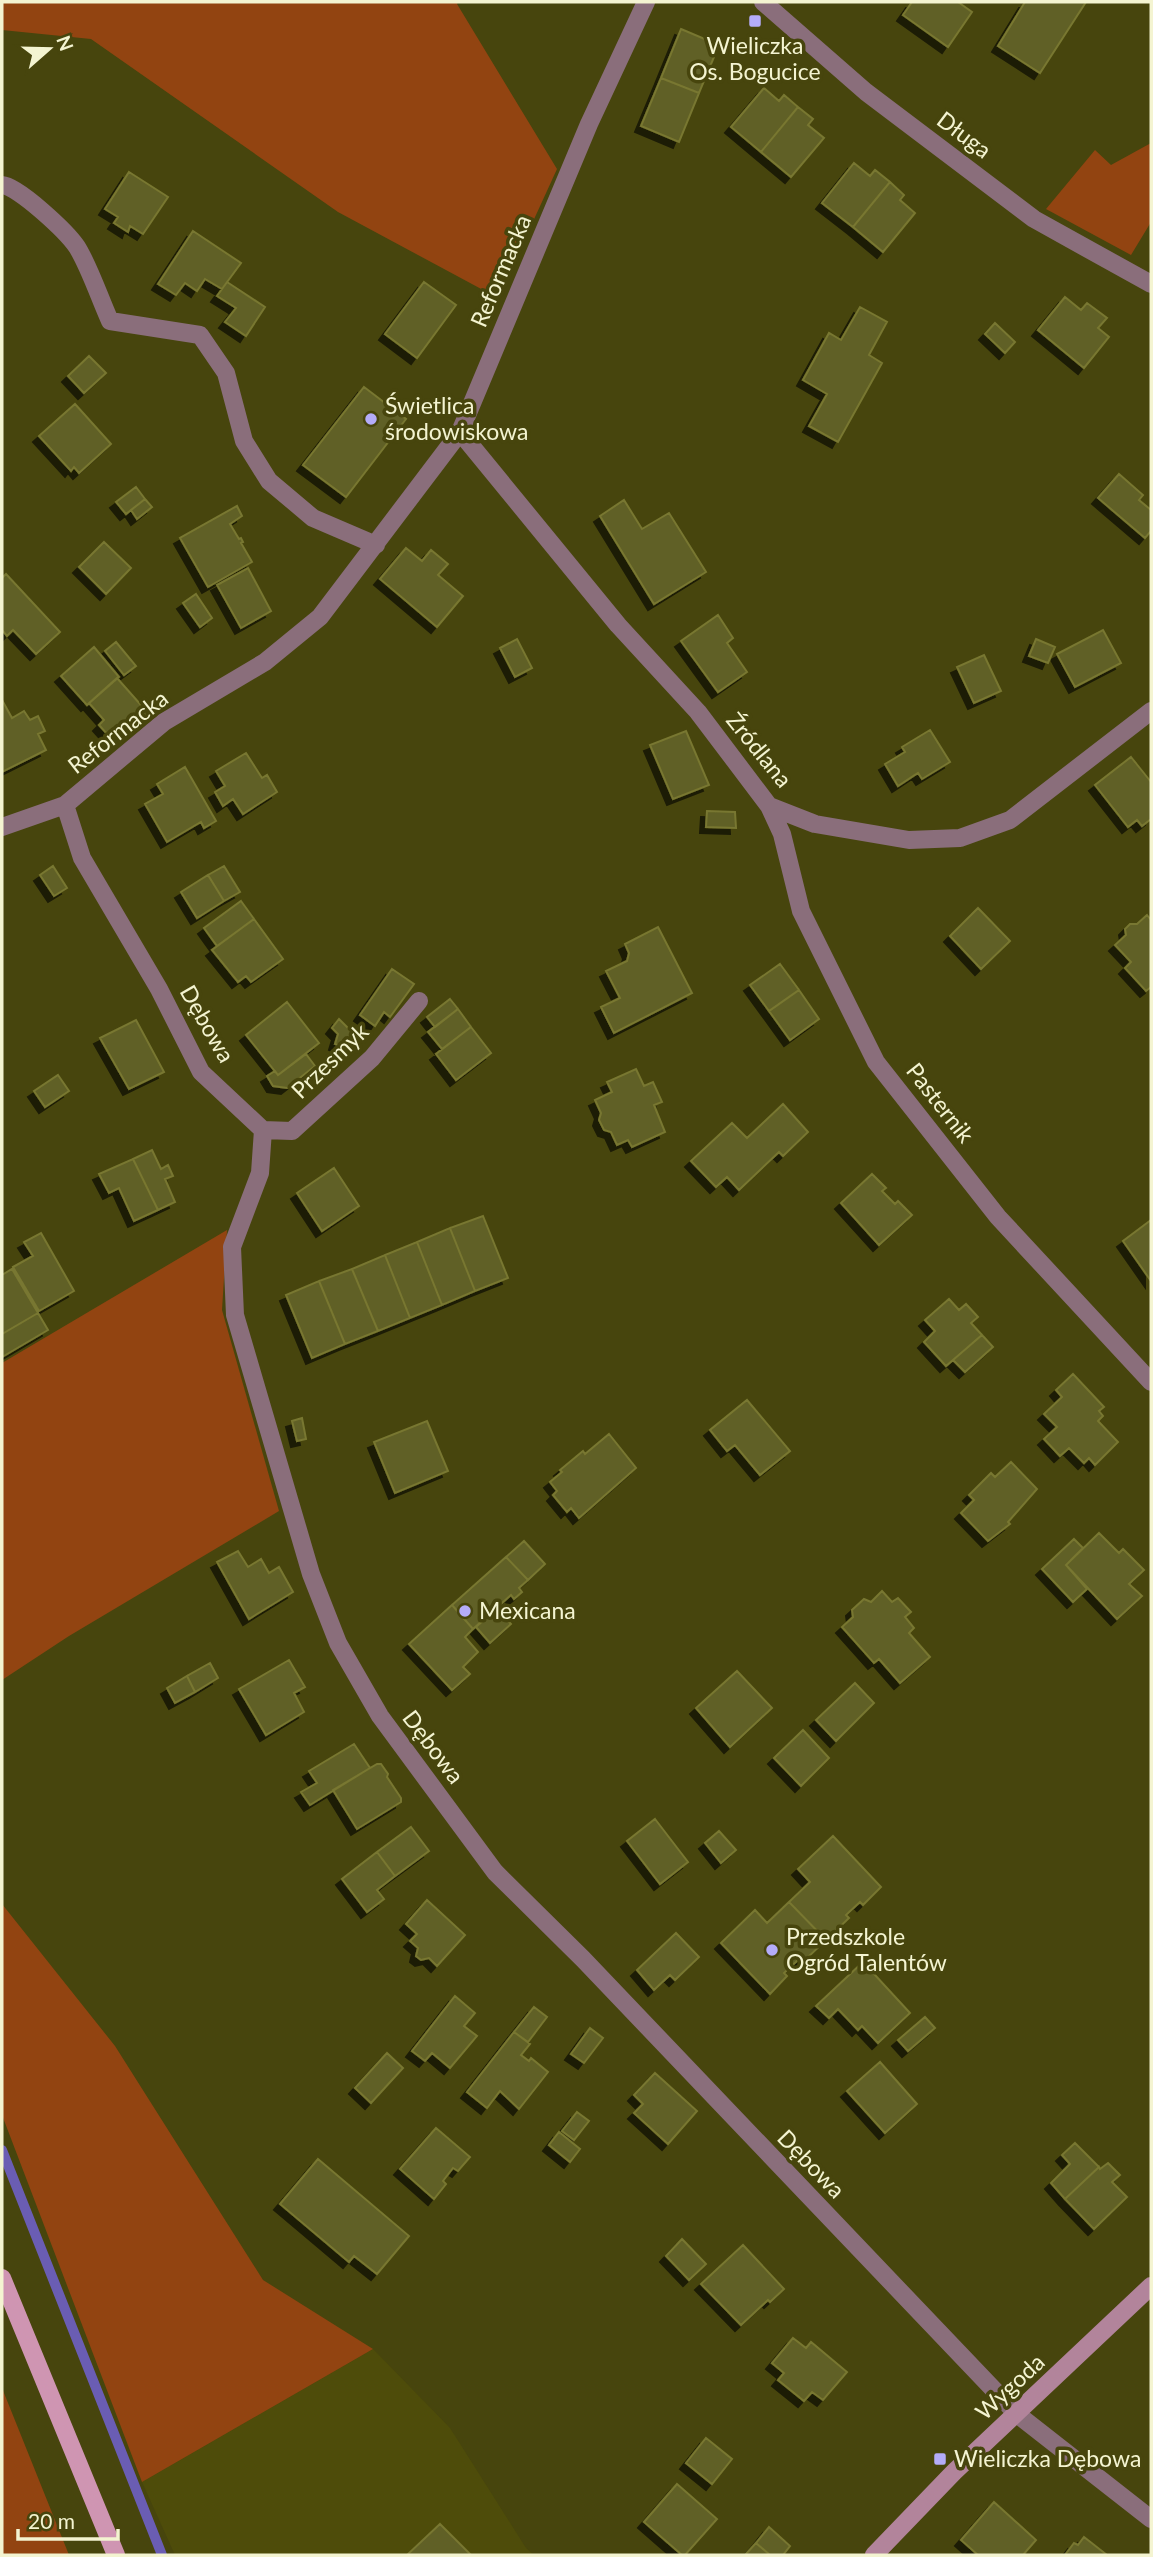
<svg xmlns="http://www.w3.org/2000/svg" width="1153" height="2557" font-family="Lato,sans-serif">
  <defs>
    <filter id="shadow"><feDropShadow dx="-6" dy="6" stdDeviation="0" flood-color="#0009"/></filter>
  </defs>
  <rect width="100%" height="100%" fill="#47450d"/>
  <path fill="#4e4c0a" d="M373 2349 450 2428 526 2548 534 2555H175L142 2482Z"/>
  <path fill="#924411" d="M2 2H458L457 4 557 169 498 298 338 212 91 39 2 30Z
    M1151 143V222L1131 255 1046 209 1095 150 1111 165Z
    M227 1230 222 1310 279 1511 69 1636 2 1680V1363Z
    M2 1904 115 2046 263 2280 373 2349 142 2482 2 2115Z
    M2 2388 69 2555H2Z"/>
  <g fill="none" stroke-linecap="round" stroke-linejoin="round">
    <path stroke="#6a5db3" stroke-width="10" d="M2 2150 162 2555"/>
  </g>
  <path fill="#616026" stroke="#787730" stroke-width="2" filter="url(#shadow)" d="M912 2H958L972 12 948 47 903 15Z
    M1025 2H1086L1040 73 998 46Z
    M681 29 719 45 699 93 661 78Z
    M661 78 699 93 679 142 641 126Z
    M764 88 779 101 784 95 798 107 761 152 731 127Z
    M798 107 813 119 808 125 824 138 791 177 761 152Z
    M854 163 870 176 875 170 890 182 853 227 822 203Z
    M129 172 168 197 143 234 130 226 128 232 114 223 118 217 105 209Z
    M890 182 904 195 900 200 915 213 883 252 853 227Z
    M193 231 241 263 222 289 205 279 197 291 185 283 176 295 158 284Z
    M227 282 265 307 246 336 225 322 236 308 217 296Z
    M424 282 456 305 417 358 385 334Z
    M1065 297 1081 310 1087 303 1107 318 1098 328 1109 337 1084 368 1038 330Z
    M860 307 887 322 869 355 882 363 838 442 809 426 827 394 803 380 829 333 841 340Z
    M995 323 1015 342 1005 353 985 334Z
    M89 356 106 373 84 393 68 376Z
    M364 387 406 419 346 497 303 465Z
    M75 404 111 444 79 473 74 467 71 471 39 436Z
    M1119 474 1143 495 1139 500 1151 510V531L1145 538 1098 498Z
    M136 487 145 499 126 514 116 502Z
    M145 499 152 507 137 519 131 510Z
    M624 500 642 529 669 513 706 572 654 604 600 516Z
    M237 506 242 516 230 524 239 539 241 538 243 542 241 543 252 562 208 587 180 538Z
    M104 542 131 568 106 594 79 567Z
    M406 548 422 561 431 550 448 564 438 575 463 596 437 627 380 579Z
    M248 568 271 611 241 628 217 585Z
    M6 574 60 632 36 654 13 630 7 636 2 630V578Z
    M196 594 212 618 200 627 183 603Z
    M718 615 733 638 727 643 747 672 718 692 681 641Z
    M1103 630 1121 663 1075 687 1057 654Z
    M517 639 532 668 515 677 500 648Z
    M1036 639 1055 647 1048 663 1029 656Z
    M116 642 136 666 124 675 105 651Z
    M94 647 119 677 87 705 61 676Z
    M984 655 1001 691 974 703 957 667Z
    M117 678 148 713 119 738 112 730 107 734 99 725 104 720 89 703Z
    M2 700 12 718 24 711 30 720 38 716 45 731 38 734 46 750 2 772Z
    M930 730 950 762 922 779 918 773 898 786 885 764 905 752 902 747Z
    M686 731 709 785 673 799 650 745Z
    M246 753 262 778 267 775 277 792 243 814 233 799 223 806 215 792 225 786 216 771Z
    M1131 757 1151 782V819L1142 826 1137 820 1128 827 1095 785Z
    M185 767 216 821 204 828 201 822 167 842 145 804 163 794 157 784Z
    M707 811 735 812 736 828 706 827Z
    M53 866 67 888 54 896 40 875Z
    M224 866 240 892 224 901 208 875Z
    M208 875 224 901 197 918 181 892Z
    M241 901 254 919 217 946 204 928Z
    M978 908 1010 941 981 969 950 936Z
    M1147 915 1151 920V987L1146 991 1125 968 1131 962 1115 945 1126 935 1125 929 1130 924H1137Z
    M254 919 283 959 251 982 246 976 238 982 212 950Z
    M658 927 692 993 614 1033 601 1007 620 998 606 971 627 961 629 953 625 944Z
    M780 964 799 990 769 1011 750 985Z
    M392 969 414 984 390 1017 384 1012 375 1026 360 1015Z
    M799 990 819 1019 790 1040 769 1011Z
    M450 999 458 1009 435 1027 427 1017Z
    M287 1002 319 1043 278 1075 246 1035Z
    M458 1009 471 1027 442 1049 428 1032Z
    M339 1019 353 1033 347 1049 335 1044 338 1034 332 1028Z
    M136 1020 164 1072 129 1089 100 1038Z
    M471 1027 491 1053 456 1080 436 1054Z
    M306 1054 315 1066 287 1088 273 1086 267 1076 275 1071 278 1075Z
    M636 1069 644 1086 653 1082 662 1102 654 1105 665 1132 632 1147 628 1140 617 1145 611 1132 604 1130 599 1120 601 1113 595 1100 612 1092 607 1082Z
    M58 1075 69 1091 45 1107 34 1091Z
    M783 1104 808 1132 783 1156 779 1152 739 1190 727 1177 716 1187 691 1161 732 1123 747 1138Z
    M152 1150 161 1169 168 1165 173 1176 165 1179 175 1202 158 1210 133 1159Z
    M133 1159 158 1210 134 1221 119 1188 109 1193 99 1174Z
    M334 1168 359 1206 322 1231 297 1193Z
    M872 1174 886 1188 882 1191 895 1204 898 1201 912 1215 879 1245 841 1203Z
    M483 1216 508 1278 475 1291 450 1228Z
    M1151 1220V1281L1123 1241Z
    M450 1228 475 1291 442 1305 417 1242Z
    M41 1233 74 1291 39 1311 13 1267 33 1256 24 1242Z
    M417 1242 442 1305 410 1318 385 1255Z
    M385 1255 410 1318 378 1331 352 1269Z
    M12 1269 38 1313 2 1334V1275Z
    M352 1269 378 1331 345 1344 319 1281Z
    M319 1281 345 1344 312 1358 286 1295Z
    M949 1299 959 1310 966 1304 978 1317 971 1323 982 1335 946 1366 924 1342 935 1331 925 1320Z
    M38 1313 48 1330 2 1357V1334Z
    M982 1335 993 1347 965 1372 953 1360Z
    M1073 1374 1104 1407 1099 1411 1103 1416 1098 1421 1118 1442 1095 1465 1089 1458 1084 1463 1069 1448 1060 1456 1044 1439 1057 1427 1044 1414 1062 1397 1056 1390Z
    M747 1400 790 1451 760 1475 735 1445 727 1451 710 1430Z
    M302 1418 306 1439 297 1441 292 1421Z
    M427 1421 448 1471 395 1493 374 1442Z
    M609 1434 636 1468 579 1518 571 1508 567 1512 553 1495 557 1491 550 1482 562 1472 560 1470 583 1451 585 1454Z
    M1011 1462 1037 1489 1008 1522 1010 1524 988 1541 961 1513 974 1500 969 1495 991 1473 995 1477Z
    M1099 1533 1119 1553 1123 1549 1144 1570 1129 1584 1142 1596 1117 1619 1066 1565Z
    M1074 1539 1083 1548 1066 1565 1087 1589 1073 1602 1042 1569Z
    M524 1541 545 1564 528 1580 506 1557Z
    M238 1551 248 1567 261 1559 269 1573 279 1567 293 1592 249 1619 217 1562Z
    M506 1557 528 1580 519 1588 522 1592 514 1599 511 1595 473 1629 452 1605Z
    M882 1591 892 1602 898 1598 911 1612 905 1617 914 1628 909 1633 930 1657 900 1683 879 1659 874 1663 842 1627 853 1617 852 1610 864 1599 871 1602Z
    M452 1605 473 1629 465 1637 478 1652 463 1667 470 1674 452 1690 409 1644Z
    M497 1608 511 1624 490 1643 476 1627Z
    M289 1660 305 1687 294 1693 304 1712 266 1735 239 1689Z
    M210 1663 218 1678 195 1692 187 1676Z
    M737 1671 772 1708 730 1747 696 1708Z
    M187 1676 195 1692 175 1703 167 1688Z
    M855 1683 874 1703 836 1741 816 1720Z
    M803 1730 829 1758 801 1786 774 1758Z
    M354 1744 370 1768 310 1805 301 1792 317 1783 309 1771Z
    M377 1764H381L388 1774 387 1777 401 1798V1802L357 1829 333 1790Z
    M655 1819 688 1862 660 1884 627 1841Z
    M411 1827 429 1851 395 1876 377 1852Z
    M719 1831 736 1850 721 1863 705 1843Z
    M833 1836 881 1887 863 1905 860 1902 846 1915 849 1918 826 1940 789 1902 810 1882 798 1869Z
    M377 1852 395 1876 377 1890 384 1899 367 1912 342 1879Z
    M427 1900 465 1935 437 1966 429 1958 421 1960 416 1956 418 1948 410 1941 417 1934 406 1924Z
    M789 1902 826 1940 802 1963 798 1960 784 1973 787 1976 770 1994 721 1943 755 1910 767 1923Z
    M676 1933 699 1957 675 1980 670 1975 654 1990 637 1970Z
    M863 1962 910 2013 878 2043 862 2026 858 2030 838 2009 829 2018 816 2006Z
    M455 1996 475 2013 464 2026 477 2036 450 2068 432 2053 425 2061 412 2051Z
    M534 2007 547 2017 528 2042 514 2032Z
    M925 2017 935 2028 908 2051 898 2040Z
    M590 2028 603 2038 584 2063 571 2054Z
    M514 2032 530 2044 521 2055 529 2061 531 2058 548 2072 519 2109 500 2091 487 2108 467 2092Z
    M387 2053 403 2068 371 2103 355 2088Z
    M880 2062 917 2104 885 2133 847 2091Z
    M655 2073 697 2111 668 2144 634 2113 643 2104 634 2095Z
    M577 2112 589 2121 574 2140 562 2131Z
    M436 2128 470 2157 458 2171 453 2168 443 2181 446 2184 434 2199 400 2169Z
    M559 2132 580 2149 570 2162 549 2145Z
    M1075 2143 1099 2167 1065 2199 1051 2183 1070 2164 1062 2155Z
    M318 2159 409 2236 377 2274 354 2256 349 2262 280 2204Z
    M1108 2163 1120 2175 1112 2182 1127 2197 1094 2229 1065 2199 1099 2167 1100 2169Z
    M682 2239 706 2264 689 2280 666 2256Z
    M743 2245 784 2289 770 2302 768 2300 741 2325 701 2284Z
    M793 2338 806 2348 811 2342 847 2372 823 2400 812 2392 804 2401 778 2380 784 2373 772 2363Z
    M706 2438 732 2459 712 2484 686 2463Z
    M677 2484 717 2519 685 2555H682L644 2522Z
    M994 2502 1036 2540 1023 2555H978L961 2540Z
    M440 2524 471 2555H407Z
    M769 2527 790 2546 783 2555H770L756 2543Z
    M1084 2537 1107 2555H1065L1074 2543 1078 2545Z
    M756 2543 770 2555H745Z"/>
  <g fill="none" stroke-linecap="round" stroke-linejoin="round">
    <path stroke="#8a6e7b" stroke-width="18" d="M763 2 866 92 1034 219 1151 284
      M2 185C18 186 67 232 77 247 89 266 100 299 110 321L200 335 226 373 244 441 269 481 313 518 376 545
      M460 432 618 625 698 712 769 806 815 824 909 840 960 838 1010 820 1151 711
      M65 805 82 858 159 989 201 1072 263 1130 260 1173 232 1247 235 1315 311 1574 338 1643 380 1716 495 1872 583 1959 1017 2414 1151 2519
      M769 806 782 834 801 911 876 1062 998 1217 1151 1382
      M2 827 65 805 164 722 265 662 320 617 460 432 589 124 646 2
      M263 1130 292 1131 372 1058 419 1001"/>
    <path stroke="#b2849b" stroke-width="18" d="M874 2555 954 2472 1151 2286"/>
    <path stroke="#cf95b2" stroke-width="18" d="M2 2278 116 2555"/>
  </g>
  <g fill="#b4acf9" stroke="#47450d" stroke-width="2.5">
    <rect x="748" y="14" width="14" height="14" rx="3.5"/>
    <circle cx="371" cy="419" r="7"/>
    <circle cx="465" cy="1611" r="7"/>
    <circle cx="772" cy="1950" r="7"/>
    <rect x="933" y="2452" width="14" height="14" rx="3.5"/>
  </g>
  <g text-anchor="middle" stroke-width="7" stroke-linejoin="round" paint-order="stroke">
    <g font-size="23" fill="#f4f4d1" stroke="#47450d" text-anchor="start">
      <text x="755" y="54" text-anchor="middle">Wieliczka<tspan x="755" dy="26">Os. Bogucice</tspan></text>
      <text x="385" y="414">Świetlica<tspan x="385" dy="26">środowiskowa</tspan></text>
      <text x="479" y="1619">Mexicana</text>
      <text x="786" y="1945">Przedszkole<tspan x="786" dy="26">Ogród Talentów</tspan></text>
      <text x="954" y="2467">Wieliczka Dębowa</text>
    </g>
    <g font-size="23" fill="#f4f4d1" stroke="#47450d">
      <text transform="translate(964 135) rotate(37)" y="8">Długa</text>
      <text transform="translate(501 271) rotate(-67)" y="8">Reformacka</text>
      <text transform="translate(118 732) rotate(-38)" y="8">Reformacka</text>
      <text transform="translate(759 750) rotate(51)" y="8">Źródlana</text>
      <text transform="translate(207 1024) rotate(60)" y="8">Dębowa</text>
      <text transform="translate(330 1061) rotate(-44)" y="8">Przesmyk</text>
      <text transform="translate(940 1103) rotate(52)" y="8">Pasternik</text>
      <text transform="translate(433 1747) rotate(53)" y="8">Dębowa</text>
      <text transform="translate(811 2164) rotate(46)" y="8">Dębowa</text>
      <text transform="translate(1010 2387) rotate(-43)" y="8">Wygoda</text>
    </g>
  </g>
  <rect width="1153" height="2557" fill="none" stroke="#f4f4d1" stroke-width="7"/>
  <g transform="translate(49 49) rotate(70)" stroke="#47450d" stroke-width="5" paint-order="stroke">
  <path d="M0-5L12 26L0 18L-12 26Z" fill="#f4f4d1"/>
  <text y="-10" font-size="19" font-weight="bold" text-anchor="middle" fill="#f4f4d1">N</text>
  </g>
  <path d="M18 2529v10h100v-10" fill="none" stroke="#f4f4d1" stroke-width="3.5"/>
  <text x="28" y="2529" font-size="21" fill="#f4f4d1" stroke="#47450d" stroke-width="5" paint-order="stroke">20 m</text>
</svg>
